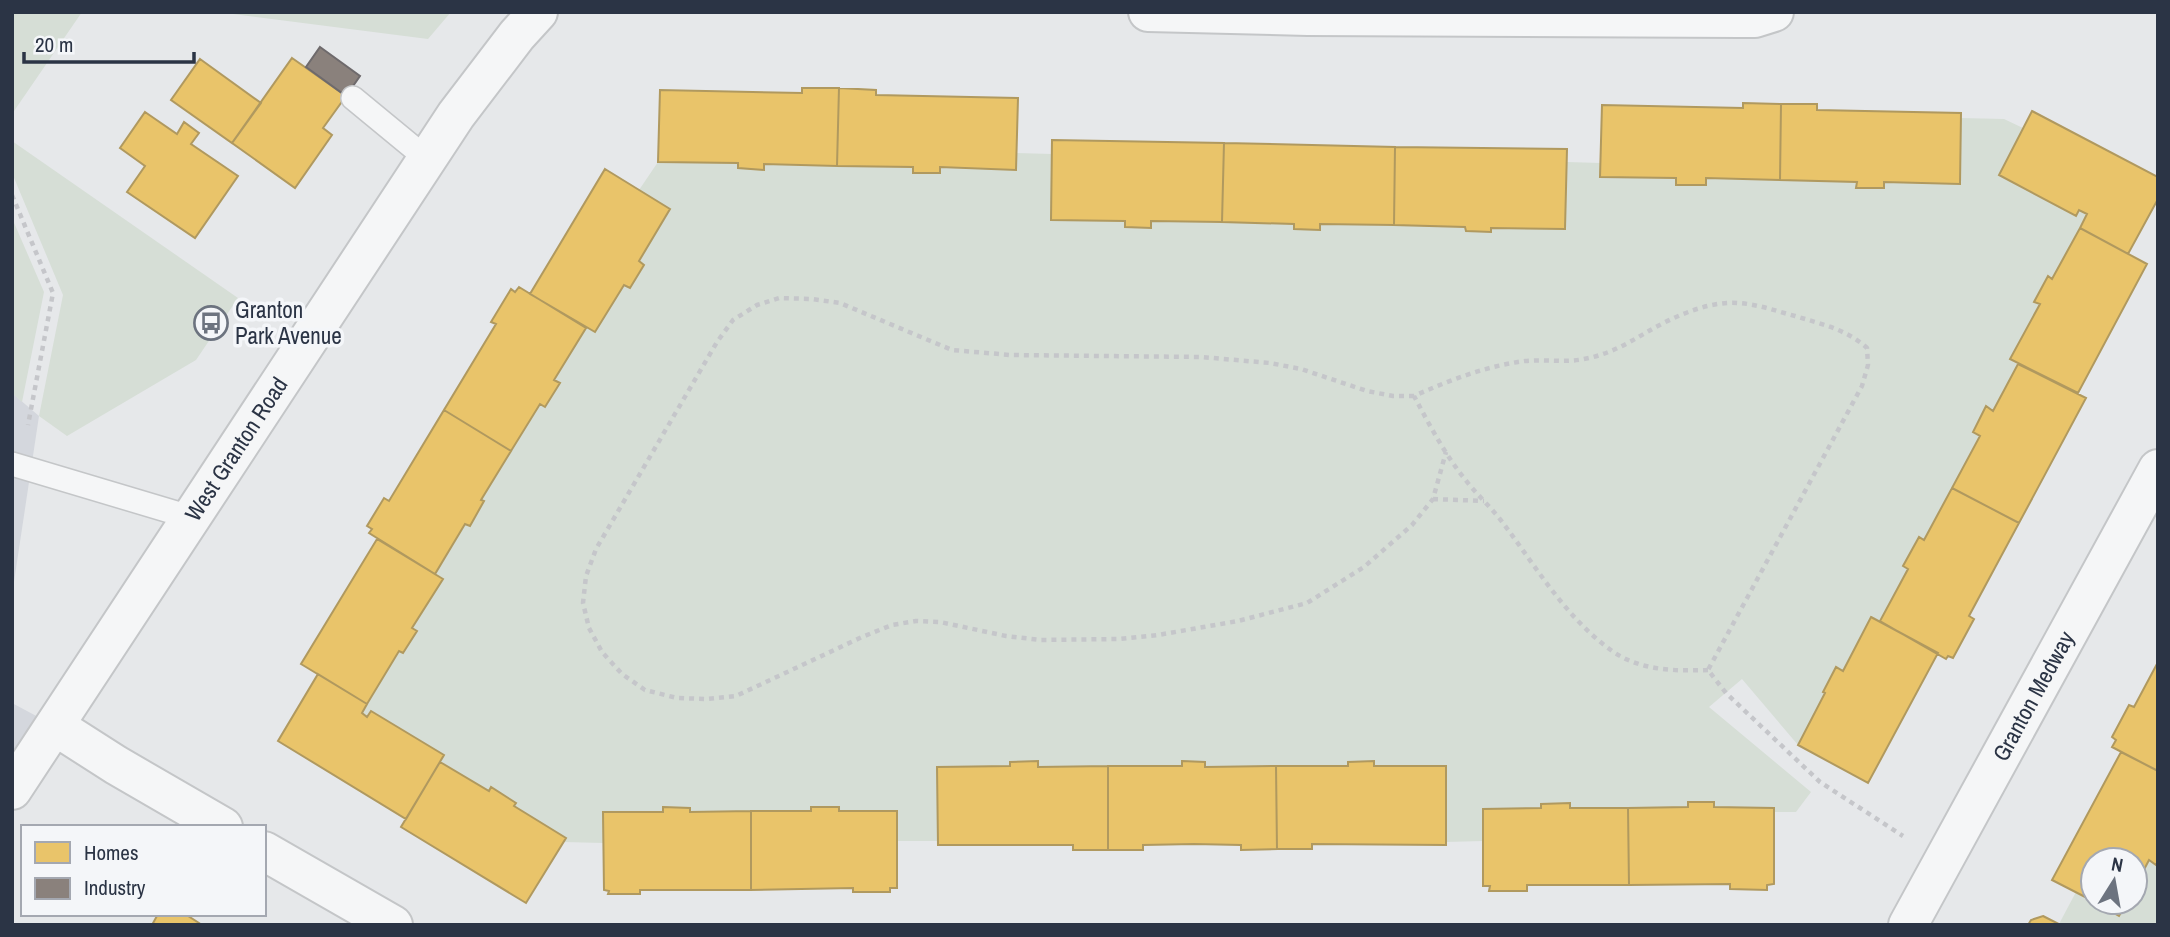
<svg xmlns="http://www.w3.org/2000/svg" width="2170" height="937" font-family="'Archivo Narrow',sans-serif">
  <rect width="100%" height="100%" fill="#e6e8ea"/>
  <path fill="#d4d7dd" d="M12 393 39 416 12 595Z
    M12 703 55 726 12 790Z"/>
  <path fill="#d6ded6" d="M12 12H82L12 114Z
    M218 12H451L428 39Z
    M1961 118 2004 119 2023 128 2076 216 2079 210 2087 214 2052 279 2047 277 2034 301 2040 304 2010 359 2018 364 1993 411 1986 407 1973 432 1980 436 1924 540 1918 537 1903 566 1908 569 1880 621 1871 617 1843 671 1836 668 1823 691 1825 693 1798 745 1742 679 1709 707 1811 792 1796 812H1774L1773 808 1714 807V802H1689L1688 807 1570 808 1569 803 1542 804 1541 808 1483 809V841L1446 842V766H1374L1348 762V766L1205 767V762L1182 761V766L1038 767V761L1011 762 1010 766 937 767V841H897V813L839 811V807H811V811L690 812V808L663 807V812H604V843L563 842 566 838 514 806 516 802 492 787 489 791 440 762 444 755 372 711 367 717 362 713 399 651 403 653 417 631 412 628 443 579 435 574 465 524 470 526 484 502 481 500 540 404 545 407 560 383 554 380 586 328 595 332 624 285 630 288 644 266 639 261 670 209 639 190 658 162 738 163 739 168 763 170 764 164 913 167V173H939L940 167 1016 170V153L1052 154 1051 216 1125 221V227L1151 228V221L1294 224V229L1320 230V224L1465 227 1466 231 1490 232 1491 228 1565 229 1567 162 1601 163V177L1676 178V185H1705L1706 178 1857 182V188H1883L1884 182 1960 184Z
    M12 141 238 298 196 360 67 436 39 416 63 295 12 173Z
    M12 218 44 292 22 402 12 393Z
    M2149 860 2155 864 2158 861V925L2059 924 2076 892 2119 916 2127 902H2135V887Z"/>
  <path fill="#e9c46a" stroke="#b0995f" stroke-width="2" d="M292 58 346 96 323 128 332 135 295 188 232 143Z
    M200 59 261 103 232 143 171 100Z
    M802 88H839L837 166 764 164V170L738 168V163L658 162 660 90 802 93Z
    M839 88 876 90V95L1018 98 1016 170 940 167V173H913V167L837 166Z
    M1743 103 1781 104 1780 180 1706 178V185H1676V178L1600 177 1602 105 1743 108Z
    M1781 104H1817V110L1961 113 1960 184 1884 182V188H1856L1857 182 1780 180Z
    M2032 111 2158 177V199L2128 254 2080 228 2087 214 2079 210 2076 216 1999 175Z
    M145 112 177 134 184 122 199 133 191 144 238 176 195 238 127 192 145 166 120 148Z
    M1052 140 1224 143 1222 222 1151 221V228L1125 227V221L1051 220Z
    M1224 143 1395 147 1394 225 1320 224V230L1294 229V224L1222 222Z
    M1395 147 1567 149 1565 229 1491 228V232L1466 231 1465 227 1394 225Z
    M605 169 670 209 639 261 644 265 630 288 624 285 595 332 530 294Z
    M2080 228 2147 264 2078 393 2010 359 2040 304 2034 302 2048 276 2052 279Z
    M519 287 586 328 554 380 560 383 545 407 540 404 511 451 444 410 496 324 491 322 511 289 515 292Z
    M2018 364 2086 398 2019 523 1952 488 1980 436 1973 432 1986 406 1993 411Z
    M444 410 511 451 481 500 484 501 470 526 465 524 435 574 369 533 372 529 367 526 384 498 389 501Z
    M1952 488 2019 523 1969 616 1974 619 1953 658 1948 656 1946 659 1880 621 1908 569 1903 566 1919 537 1924 540Z
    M377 539 443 579 412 628 417 631 403 653 399 651 367 704 301 664Z
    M1871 617 1938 653 1868 783 1798 745 1825 693 1823 692 1836 667 1843 671Z
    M2158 662V771L2112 747 2116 740 2112 737 2129 705 2134 707Z
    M318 674 367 704 362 713 367 717 371 711 444 755 406 819 278 741Z
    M2121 752 2158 771V861L2156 865 2149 860 2135 887V860H2093V901L2052 880Z
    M1038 761V767L1108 766V850H1073V845H938L937 767 1010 766V762Z
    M1182 761 1205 762V767L1276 766 1277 849 1241 850V845L1194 844 1143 845V850H1108V766H1182Z
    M1374 761V766H1446V845L1312 844V849H1277L1276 766H1348V762Z
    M440 762 489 791 491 787 516 803 514 806 566 838 526 903 401 827Z
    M1688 802H1714V807L1774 808V884L1767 885V890L1730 889V884L1629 885 1628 808 1688 807Z
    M1570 803V808H1628L1629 885H1527V891H1489L1490 886H1483V809L1541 808V804Z
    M663 807 690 808V812L751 811V890H640V894H608L609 891 604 890 603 812H663Z
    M811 807H839V811H897V888H890V892H853V888L751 890V811H811Z
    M2094 902H2127L2119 916Z
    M158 914H185L202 925H152Z
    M2043 916 2059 924 2060 925H2028L2031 920Z"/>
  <path fill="#8a817c" stroke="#6e6a6c" stroke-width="2" d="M320 47 360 76 346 96 306 67Z"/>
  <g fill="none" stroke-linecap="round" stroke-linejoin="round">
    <g stroke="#c4c6c8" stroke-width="26">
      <path id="service" d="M353 98 427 159
        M12 464 193 518"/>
    </g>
    <g stroke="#c4c6c8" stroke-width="42">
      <g id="minor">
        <path d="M1148 12 1308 16 1741 18H1755L1774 12"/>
        <path d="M55 726 116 765 223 827"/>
        <path d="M264 851 393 925"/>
        <path id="s1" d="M1908 925 2158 469"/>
      </g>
    </g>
    <g stroke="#c4c6c8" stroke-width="42">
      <g id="tertiary">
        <path id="s2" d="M12 790 456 115 517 35 538 12"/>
      </g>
    </g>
    <path stroke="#c5c6ca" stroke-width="4.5" stroke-dasharray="5 5" stroke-linecap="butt" d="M12 195 53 293 28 425
      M1414 396H1393L1367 391 1301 369 1270 363 1201 357 1010 355 952 350 840 303 812 299 779 298 757 305 733 320 717 342 596 549 586 576 583 603 589 628 602 652 622 674 645 690 677 698 707 699 736 696 862 637 892 625 916 621 940 622 1006 636 1041 640 1120 639 1158 635 1238 621 1307 603 1364 567 1412 525 1433 499 1446 452
      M1433 499 1484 501
      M1708 670C1676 671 1643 671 1615 653 1567 620 1537 568 1503 523 1491 507 1476 494 1464 478 1444 453 1429 424 1414 396 1450 380 1486 366 1525 361 1545 359 1565 363 1584 359 1607 355 1627 344 1647 332 1673 317 1707 301 1738 303 1757 304 1776 311 1795 316 1821 324 1846 329 1867 348L1868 365 1862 386 1708 670 1726 693 1820 782 1903 836"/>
    <use href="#service" stroke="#f5f6f7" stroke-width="23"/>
    <use href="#minor" stroke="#f5f6f7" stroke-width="38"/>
    <use href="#tertiary" stroke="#f5f6f7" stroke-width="38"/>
  </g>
  <defs>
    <g id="bus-ring" transform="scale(1.75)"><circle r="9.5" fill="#f4f6f9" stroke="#6c737f" stroke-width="1.5"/><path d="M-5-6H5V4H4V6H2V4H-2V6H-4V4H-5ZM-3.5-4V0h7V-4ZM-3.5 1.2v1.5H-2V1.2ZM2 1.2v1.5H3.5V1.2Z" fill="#6c737f"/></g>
  </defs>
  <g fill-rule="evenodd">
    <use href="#bus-ring" x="211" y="323"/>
  </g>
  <g text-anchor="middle" stroke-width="7" stroke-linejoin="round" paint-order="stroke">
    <g font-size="23" fill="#2b3445" stroke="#f4f6f9" text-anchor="start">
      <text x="235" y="318">Granton<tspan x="235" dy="26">Park Avenue</tspan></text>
    </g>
    <g font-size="23" fill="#2b3445" stroke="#f4f6f9">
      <text dy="8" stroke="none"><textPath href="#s2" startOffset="408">West Granton Road</textPath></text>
      <text dy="8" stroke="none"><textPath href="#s1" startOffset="261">Granton Medway</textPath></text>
    </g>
  </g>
  <rect width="2170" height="937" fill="none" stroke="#2b3445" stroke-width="28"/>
  <rect x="21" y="825" width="245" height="91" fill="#f4f6f9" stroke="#a4a8b1" stroke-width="2"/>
  <rect x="35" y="842" width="35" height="21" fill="#e9c46a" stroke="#a4a8b1" stroke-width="2"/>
  <text x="84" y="860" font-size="21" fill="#2b3445">Homes</text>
  <rect x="35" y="878" width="35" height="21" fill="#8a817c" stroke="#a4a8b1" stroke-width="2"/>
  <text x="84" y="895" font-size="21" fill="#2b3445">Industry</text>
  <g transform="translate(2114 881) rotate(11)"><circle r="33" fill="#f4f6f9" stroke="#a4a8b1" stroke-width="2"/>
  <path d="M0-5L12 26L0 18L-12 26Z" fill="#6c737f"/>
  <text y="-10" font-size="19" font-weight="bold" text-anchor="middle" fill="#2b3445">N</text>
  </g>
  <path d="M24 52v10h170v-10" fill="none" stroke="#2b3445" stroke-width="3.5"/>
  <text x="35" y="52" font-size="21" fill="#2b3445" stroke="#f4f6f9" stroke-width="5" paint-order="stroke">20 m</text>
</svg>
